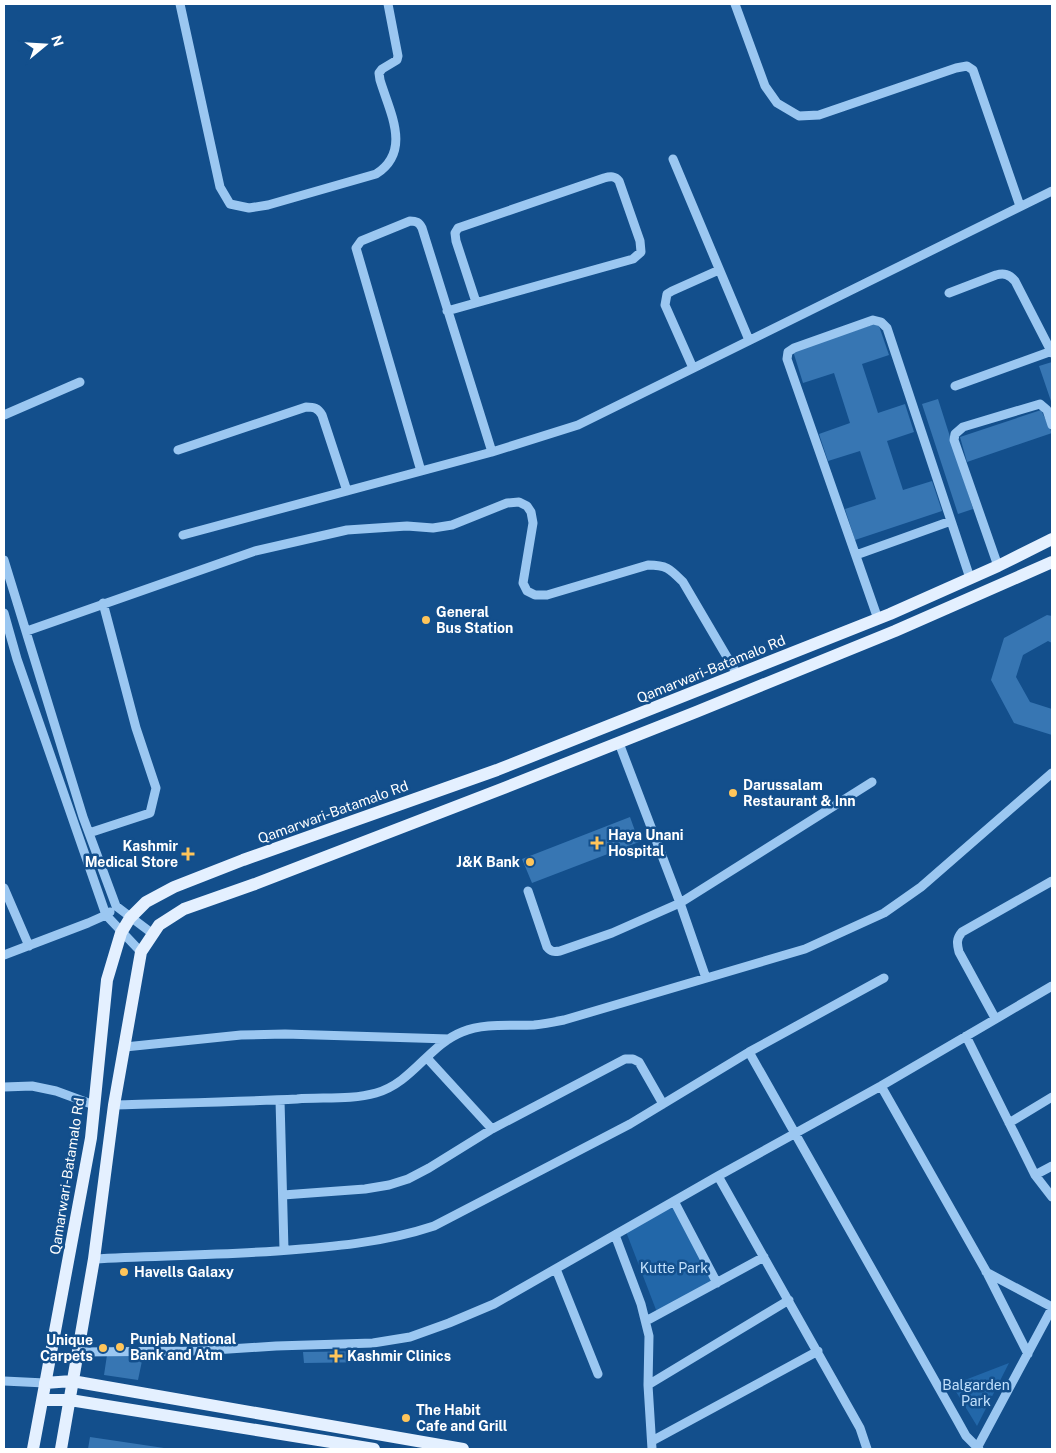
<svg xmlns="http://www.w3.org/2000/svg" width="1056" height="1453" font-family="'Public Sans',sans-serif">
  <rect width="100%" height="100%" fill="#134f8c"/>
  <path fill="#2267a9" d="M674 1201 717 1283 658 1315 625 1229Z
    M1009 1363 977 1426 952 1385Z"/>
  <path fill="#3776b3" d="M878 323 889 355 862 364 878 413 905 404 914 432 887 441 903 490 932 481 942 511 855 540 845 509 876 499 860 451 828 461 819 434 850 423 834 373 803 383 793 351Z
    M1052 362V404L1039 366Z
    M938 399 973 509 958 514 922 404Z
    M1041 410 1052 433 967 462 960 437Z
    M1047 615 1052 616V643L1048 641 1023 655 1016 677 1030 702 1052 709V735L1014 723 991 680 1004 638Z
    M630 817 639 842 532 883 522 859Z
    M375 1351V1362L304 1363 303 1352Z
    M107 1355 143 1356 138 1380 104 1375Z
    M90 1437 164 1448V1449H88Z"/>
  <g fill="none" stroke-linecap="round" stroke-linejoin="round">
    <path stroke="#9bc7f1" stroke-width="9" d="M180 4 220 187 230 204 249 208 268 205 376 174C412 151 390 113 380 80L379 73 382 69 397 60 398 56 388 4
      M735 4 765 86 777 103 799 116 819 115 956 68 967 66 973 70 1020 206
      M673 159 749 340
      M949 293 996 275C1004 273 1009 274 1015 281L1052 353
      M447 311 633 259 641 252 640 241 619 181C615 176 611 176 604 178L458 228 455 233 456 241 476 302
      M693 368 665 305 667 294 672 291 719 270
      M955 386 1052 351
      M4 415 80 382
      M178 450 306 407C314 407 318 408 322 415L347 491
      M421 471 356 248 361 241 410 221C416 221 419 222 422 228L492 452
      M183 535 492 452 578 425 1052 191
      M856 555 951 521
      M4 560 83 817 116 906 153 934
      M998 566 954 440 955 434 963 427 1040 404 1047 410 1052 425
      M4 613 17 659 106 915 141 952
      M878 619 787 359 788 352 794 348 873 320 881 322 887 328 970 578
      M27 631 255 551 347 530 407 526 433 528 452 525 507 503 519 502 527 506 531 512 533 523 523 583 527 591 535 595H547L648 565C667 565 670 569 683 582L737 674
      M619 743 680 903 706 978
      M89 833 150 813 156 788 136 728 103 603
      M4 888 29 946
      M528 891 547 947C551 952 554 952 560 951L612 933 680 903 872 782
      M4 955 88 923 106 915 110 912
      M995 1018 959 952C957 944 956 939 962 932L1052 881
      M966 1036 1035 1175 1052 1197
      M125 1047 241 1035 285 1034 449 1039
      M749 1052 956 1418 966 1436 979 1449
      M427 1058 492 1129
      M881 1086 986 1271 1028 1354
      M4 1087 32 1086 56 1091 94 1105
      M280 1100 284 1250
      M114 1105C175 1103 236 1102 297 1099 322 1097 351 1100 376 1093 412 1083 429 1045 462 1032 484 1023 511 1026 534 1025 544 1024 554 1022 564 1020L805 949 884 913 921 887 1052 773
      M1009 1123 1052 1097
      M1035 1175 1052 1166
      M718 1176 860 1428 867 1449
      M283 1195 365 1189 389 1185 408 1179 429 1168 492 1129 625 1059H633L639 1062 663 1104
      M674 1201 717 1283
      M615 1235 641 1304 649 1336 648 1385 652 1449
      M94 1259C155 1256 216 1255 277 1251 330 1247 383 1243 434 1226L630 1124 749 1052 884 978
      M556 1269 598 1374
      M986 1272 1052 1307
      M646 1321 764 1257
      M79 1352 198 1351 276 1346 373 1343 410 1337 449 1323 494 1304 718 1176 881 1086 1052 986
      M4 1381 45 1383
      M648 1385 789 1300
      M652 1441 818 1351
      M977 1448 1052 1308"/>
    <path stroke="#e4f0ff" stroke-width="12" d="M45 1383 72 1381 463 1449
      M43 1400H70L374 1449
      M33 1449 91 1138 107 980 121 933 130 918 146 902 174 887 243 860 497 770 890 614 998 566 1052 539
      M61 1449 94 1259 114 1105 141 952 159 925 184 909 255 884 504 788 696 712 895 631 1052 562"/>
  </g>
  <g fill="#ffc55a" stroke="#134f8c" stroke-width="2">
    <circle cx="426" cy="620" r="5"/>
    <circle cx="733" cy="793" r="5"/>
    <path d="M594.5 835.5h5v5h5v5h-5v5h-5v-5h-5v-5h5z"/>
    <path d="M185.5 846.5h5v5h5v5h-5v5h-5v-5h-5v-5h5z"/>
    <circle cx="530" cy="862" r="5"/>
    <circle cx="124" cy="1272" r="5"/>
    <circle cx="120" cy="1347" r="5"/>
    <circle cx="103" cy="1348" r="5"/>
    <path d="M333.5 1348.5h5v5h5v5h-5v5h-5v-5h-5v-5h5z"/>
    <circle cx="406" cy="1418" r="5"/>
  </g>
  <g text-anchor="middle" stroke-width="5" stroke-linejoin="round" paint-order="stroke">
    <g font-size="14" font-weight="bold" fill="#fff" stroke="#134f8c" text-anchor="start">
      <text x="436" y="617">General<tspan x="436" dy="16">Bus Station</tspan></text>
      <text x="743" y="790">Darussalam<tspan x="743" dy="16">Restaurant &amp; Inn</tspan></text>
      <text x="608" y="840">Haya Unani<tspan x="608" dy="16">Hospital</tspan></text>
      <text x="178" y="851" text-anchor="end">Kashmir<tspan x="178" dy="16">Medical Store</tspan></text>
      <text x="520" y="867" text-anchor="end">J&amp;K Bank</text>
      <text x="134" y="1277">Havells Galaxy</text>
      <text x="130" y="1344">Punjab National<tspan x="130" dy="16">Bank and Atm</tspan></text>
      <text x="93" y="1345" text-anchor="end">Unique<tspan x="93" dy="16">Carpets</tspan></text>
      <text x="347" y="1361">Kashmir Clinics</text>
      <text x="416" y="1415">The Habit<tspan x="416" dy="16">Cafe and Grill</tspan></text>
    </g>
    <g font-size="14" fill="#fff" stroke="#134f8c">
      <text transform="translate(711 669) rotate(-22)" y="5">Qamarwari-Batamalo Rd</text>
      <text transform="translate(333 812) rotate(-20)" y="5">Qamarwari-Batamalo Rd</text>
      <text transform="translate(67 1176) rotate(-81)" y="5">Qamarwari-Batamalo Rd</text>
    </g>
    <g font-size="14" fill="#c1e0fc" stroke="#134f8c">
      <text x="674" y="1273">Kutte Park</text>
      <text x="976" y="1390">Balgarden<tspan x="976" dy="16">Park</tspan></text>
    </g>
  </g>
  <rect width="1056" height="1453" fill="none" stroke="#ffffff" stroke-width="10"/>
  <g transform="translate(45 45) rotate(72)" stroke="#134f8c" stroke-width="4" paint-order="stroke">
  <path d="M0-4L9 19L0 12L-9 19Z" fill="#ffffff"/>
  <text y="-8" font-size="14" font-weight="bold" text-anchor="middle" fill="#ffffff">N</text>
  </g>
</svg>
